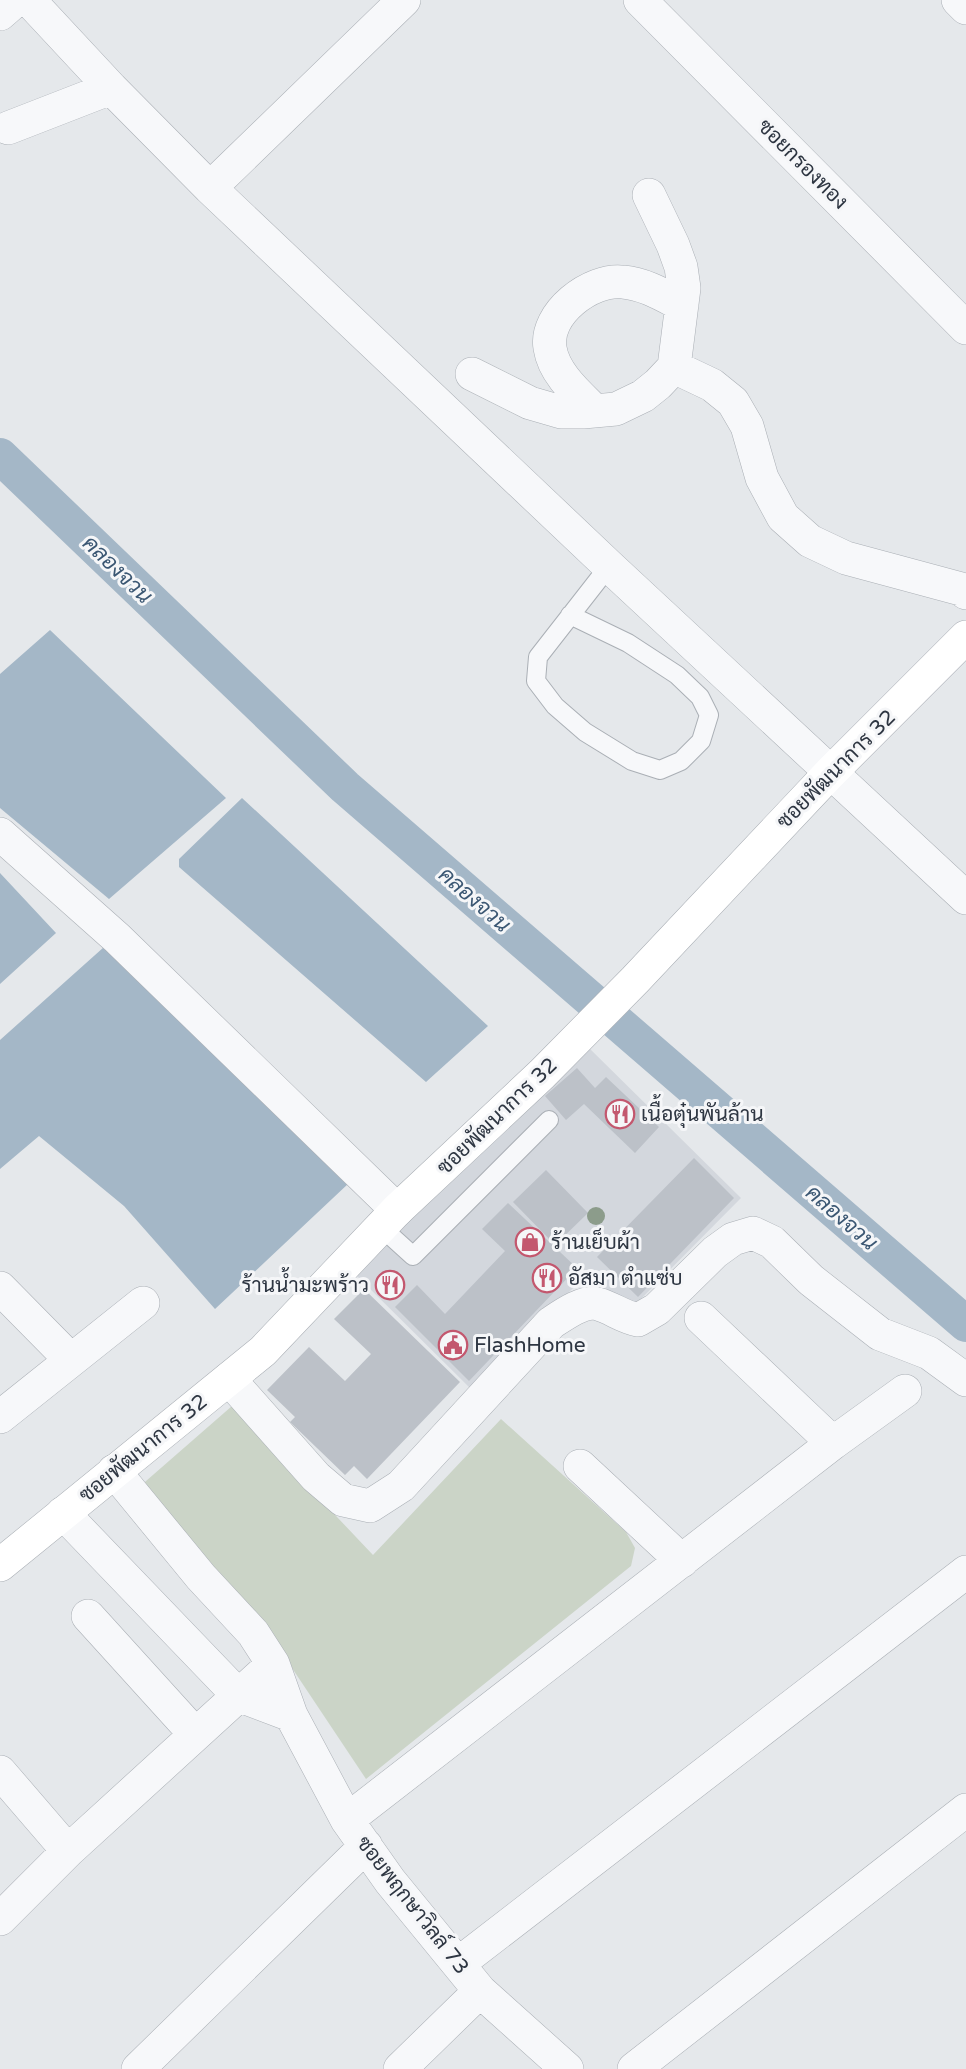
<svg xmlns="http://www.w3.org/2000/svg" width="966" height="2069" font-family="'Varela Round',Sarabun,sans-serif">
  <rect width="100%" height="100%" fill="#e5e8eb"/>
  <path fill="#d3d7dd" d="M585 1044 741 1198 629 1311 589 1272 472 1390 356 1275Z"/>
  <path fill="#cbd4c7" d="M232 1406 373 1555 501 1419 626 1532 635 1548 631 1566 366 1779 282 1653 138 1488Z"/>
  <path fill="#a4b7c7" d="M50 630 226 798 109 899 0 808V674Z
    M242 798 488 1026 426 1082 179 867V859Z
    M0 873 56 933 0 984Z
    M104 947 349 1183 215 1309 124 1206 39 1136 0 1169V1040Z"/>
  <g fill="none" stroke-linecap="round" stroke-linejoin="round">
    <path stroke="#a4b7c7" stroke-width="36" d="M0 456 345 787 966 1324"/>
  </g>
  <path fill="#bcc1c8" d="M577 1068 595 1088 606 1077 659 1127 635 1153 584 1104 566 1120 545 1096Z
    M694 1158 734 1198 638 1297 597 1257Z
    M546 1170 588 1213 555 1245 513 1202Z
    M508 1203 577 1268 469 1381 395 1307 417 1285 445 1314 505 1251 482 1229Z
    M364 1289 460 1382 367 1479 354 1466 345 1475 290 1422 295 1417 267 1390 309 1347 345 1381 371 1354 334 1319Z"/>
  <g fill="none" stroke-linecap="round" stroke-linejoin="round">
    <g stroke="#aaafb5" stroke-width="20">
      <path id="lane" d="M570 615 628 643 677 675 700 697 709 715 701 741 681 761 660 770 632 761 585 732 555 706 536 681 538 657 609 566
        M381 1227 413 1256 549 1120"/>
    </g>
    <g stroke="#aaafb5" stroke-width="34">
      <path id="street" d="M29 0 111 88 210 188 609 566 966 898
        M640 0 966 328
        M958 0 966 8
        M0 14 16 0
        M8 128 111 88
        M210 188 404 0
        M674 367 712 385 733 402 747 426 762 478 783 517 810 541 846 558 961 589 966 593
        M472 374 530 403 561 412H583L616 409 643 396 658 384 674 367 684 288 681 267 673 245 649 195
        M595 411C578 394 554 374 550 348 544 314 591 278 623 282 645 284 663 295 682 305
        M0 834 117 938 397 1210
        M0 1288 71 1360
        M701 1318 833 1443
        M229 1379 316 1477 343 1500 370 1506 401 1486 551 1323C563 1315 584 1300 598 1304 612 1308 623 1317 638 1320L657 1309 715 1252 733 1239 753 1233 772 1242 811 1280 880 1334 929 1353 966 1380
        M0 1417 143 1303
        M580 1466 682 1561
        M114 1471 201 1577 253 1633 273 1664 291 1715 347 1820 390 1881 480 1991 567 2069
        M63 1513 238 1695 291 1715
        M88 1616 195 1734
        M0 1772 68 1851
        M347 1820 833 1443 905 1391
        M0 1919 68 1851 273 1664
        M458 1964 966 1572
        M138 2069 366 1846
        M400 2069 480 1991
        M634 2069 966 1810"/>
    </g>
    <g stroke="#aaafb5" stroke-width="34">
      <path id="secondary" d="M0 1565 263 1351 397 1210 542 1074 635 980 830 773 966 637"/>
    </g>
    <use href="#lane" stroke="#f7f8fa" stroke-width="18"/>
    <use href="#street" stroke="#f7f8fa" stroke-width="33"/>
    <use href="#secondary" stroke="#fff" stroke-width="33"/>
  </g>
  <circle fill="#8c9c8b" cx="596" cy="1216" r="9"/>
  <defs>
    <g id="restaurant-ring" transform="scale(1.5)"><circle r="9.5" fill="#f5f6f8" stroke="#c3576e" stroke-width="1.5"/><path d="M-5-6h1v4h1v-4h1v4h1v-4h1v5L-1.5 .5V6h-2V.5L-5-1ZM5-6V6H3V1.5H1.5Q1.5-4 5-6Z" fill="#c3576e"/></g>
    <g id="shop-ring" transform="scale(1.5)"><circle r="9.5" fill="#f5f6f8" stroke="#c3576e" stroke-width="1.5"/><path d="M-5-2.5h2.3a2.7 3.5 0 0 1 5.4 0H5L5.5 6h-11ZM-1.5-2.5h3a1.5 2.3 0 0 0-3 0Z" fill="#c3576e"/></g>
    <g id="civic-ring" transform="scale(1.5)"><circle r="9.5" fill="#f5f6f8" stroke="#c3576e" stroke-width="1.5"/><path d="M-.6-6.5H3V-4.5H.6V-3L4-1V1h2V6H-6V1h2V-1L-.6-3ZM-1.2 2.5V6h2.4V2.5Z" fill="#c3576e"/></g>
  </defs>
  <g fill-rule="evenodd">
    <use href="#restaurant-ring" x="620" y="1114"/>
    <use href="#shop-ring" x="530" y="1242"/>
    <use href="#restaurant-ring" x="547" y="1278"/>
    <use href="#restaurant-ring" x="390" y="1285"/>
    <use href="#civic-ring" x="453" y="1345"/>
  </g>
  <g text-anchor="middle" stroke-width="6" stroke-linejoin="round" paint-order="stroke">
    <g font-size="21" fill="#2e3642" stroke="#f5f6f8">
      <text transform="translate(803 164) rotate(45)" y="7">ซอยกรองทอง</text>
      <text transform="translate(836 769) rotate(-45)" y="7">ซอยพัฒนาการ 32</text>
      <text transform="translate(497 1116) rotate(-44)" y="7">ซอยพัฒนาการ 32</text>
      <text transform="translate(143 1448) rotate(-39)" y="7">ซอยพัฒนาการ 32</text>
      <text transform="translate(413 1905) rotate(52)" y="7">ซอยพฤกษาวิลล์ 73</text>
    </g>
    <g font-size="21" fill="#2e3642" stroke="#f5f6f8" text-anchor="start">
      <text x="641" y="1121">เนื้อตุ๋นพันล้าน</text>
      <text x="551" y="1249">ร้านเย็บผ้า</text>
      <text x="568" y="1285">อัสมา ตำแซ่บ</text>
      <text x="369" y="1292" text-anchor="end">ร้านน้ำมะพร้าว</text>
      <text x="474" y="1352">FlashHome</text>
    </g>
    <g font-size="22" font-style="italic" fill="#3b5773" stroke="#f5f6f8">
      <text transform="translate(118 569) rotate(44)" y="8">คลองจวน</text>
      <text transform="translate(475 899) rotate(41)" y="8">คลองจวน</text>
      <text transform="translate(842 1217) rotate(41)" y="8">คลองจวน</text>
    </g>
  </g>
</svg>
